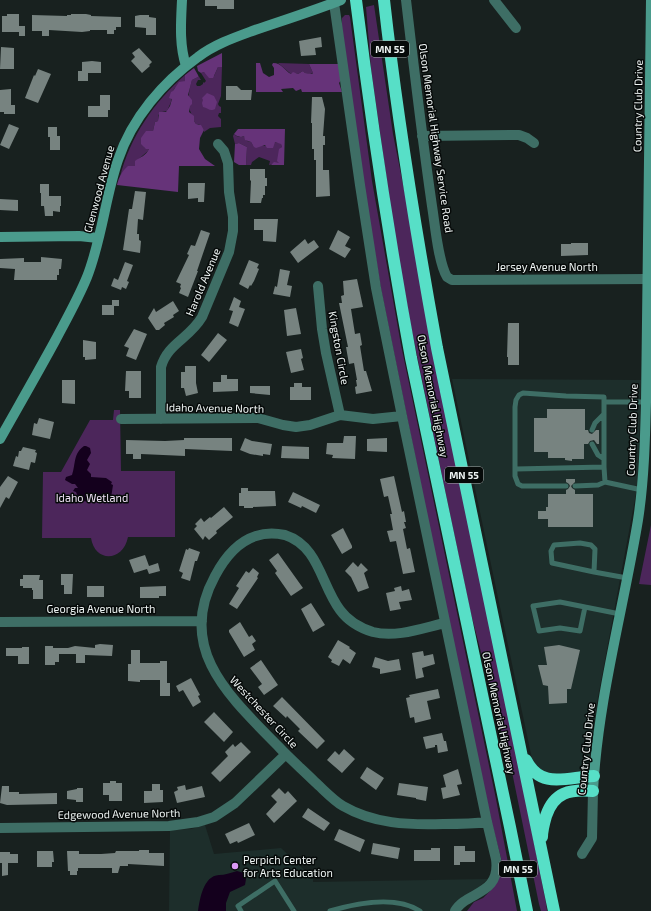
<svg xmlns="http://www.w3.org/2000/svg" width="651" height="911" font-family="'Exo 2',sans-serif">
  <rect width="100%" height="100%" fill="#18211f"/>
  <path fill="#1d2e2b" d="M452 379 641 380 638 483 598 697 589 760 584 769 576 772 552 776 537 769 532 759Z
    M205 825 214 854 281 848 313 878V882L488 879 452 911H169L170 830 191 829Z"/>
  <path fill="#4c265b" d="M374 5 393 134 546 903 547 911H541L539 904 512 772 470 610 411 327 394 231 371 69 366 7Z
    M345 15H349L350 17 372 181 401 345 496 799 517 911H467L474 902 483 898 492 889 497 882 502 868 501 858 492 824 453 643 381 289 363 182 342 28V18Z
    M278 63 309 64 313 73 310 74 305 73 303 71 298 74 295 73 291 74Z
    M218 67H222L221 96 218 104 219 106 221 107V113H219L218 116 221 119V127L210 128 204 132V130L199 124H196L194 121V118C186 108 188 92 192 80L198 77V75L201 80H198L196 84 197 86H200L203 84V82L204 83 206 81 201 73 204 72 214 76Z
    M185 75V81L174 89 171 102 167 111 162 112 158 115V121L155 122 153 131 150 132 144 147 149 149 148 151 135 162 136 166 123 172 120 177C130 137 154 102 185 75Z
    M234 134C237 137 240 138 244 136L247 141 251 142 253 145 266 146 274 142 281 143 282 147 279 152V163L269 165 270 161 259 157 252 162 251 165H246L247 147 239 143 235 144 233 136Z
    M114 410H120L121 471H175V537H128C123 562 95 563 91 538H42L43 472H61L90 420H113Z
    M651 521V585L639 584 651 525Z"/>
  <path fill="#663379" d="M222 53V67H218L213 78H209L204 72 201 73 198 71 197 66Z
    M256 63H260L263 73 269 77 274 75V68L272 65 273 63C282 63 285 71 291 74L293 72 298 74 303 71 305 73 312 74 313 73 309 64H339L341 80 339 83 342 92H302L301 89 296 91 293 88 281 89 283 92H256Z
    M194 68 198 75V77L192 80 188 95 192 100V104L190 106 189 112 194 116V121L196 124 201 125 204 130 200 138 199 149 205 159 215 166H179L178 192 117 185C119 177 122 171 128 166H135V161C140 157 146 156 149 149H146L141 144V138L146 131H153L155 122 158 121 159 112H166L170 106 172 99 169 98 171 92 173 91 179 82 185 81V75Z
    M207 93 214 96 217 102 215 109C210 112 208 108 203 107L202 103 203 100 202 98Z
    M238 129H285L284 165H271L274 162 279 163 277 161 279 149 282 147 281 144 275 142 273 148H267L265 145 256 148 254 147 251 142 245 140 244 136 241 137 237 136 234 134Z
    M239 143 247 147 246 165H239L234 162 235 144Z"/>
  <path fill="#14001d" d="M84 446H86L90 448 91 453 87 460 90 464 87 470 91 474V477L106 478 112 482 111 484 113 485 111 498C105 498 98 496 94 496L93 501 90 502 83 501 81 495 78 497 76 492 73 491 75 488H78L75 484H72L65 480 66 477 72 475C76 463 73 454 84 446Z
    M237 871 244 873 246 879 245 885 230 892 226 903V911H198C200 899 203 876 219 875 225 875 230 873 237 871Z"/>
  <path fill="#778380" d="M205 0H234V9H217V6H205Z
    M7 14H19V26H25V36H19V32H2V16H7Z
    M71 14H86L91 15V16L121 17V27H116V30H114V34H107V30H90V31L82 32 49 30V36H42V31H32V15L67 16V15H71Z
    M140 15H149V17L156 18V35H146V28L135 27V16Z
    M321 37 322 47 315 48 316 55 301 56 299 41Z
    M1 47 14 48V69H0Z
    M139 48 152 62 149 65 150 66 142 73 131 61 135 57 132 53Z
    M92 61 101 62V73H88V81H78V71H82V62Z
    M38 69 51 74 38 103 25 98 34 75 35 76Z
    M226 86H237L241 90H252L251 100H226Z
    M11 89V105H15V114H4V112H0V90Z
    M100 95H110V110H108V117H88V106H100Z
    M312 97H322L325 109 323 136H325V145H323V170H329L330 196 316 197V160H314V149H312V123H311Z
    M9 124 19 128 9 149 0 145Z
    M48 127H57V136H60V150H50V137H48Z
    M250 169H265V178H267V186H265V195H263V198H262L261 203H250L251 181 250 180Z
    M188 183H205L204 202H198V198L188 199Z
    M40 184H49V196H61V206H60V212L53 211V216H45L44 206H41V193H40Z
    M135 191 146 192 143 220 138 219 137 234H139V240L141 241 140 253 123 250 129 209H132Z
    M0 199 18 200V211L0 210Z
    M254 219H278L276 242 263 241V230H254Z
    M201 230 210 233 197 271H198L188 297 179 293 181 288 180 287 181 284 176 282 189 255 187 254 191 245 195 246Z
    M338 230 350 237 345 246 351 249 345 258 329 249Z
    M305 239 308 244 314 240 319 247 298 263 290 252Z
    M571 243H588V255L561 256V244H571Z
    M41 257 62 259 61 269H59V275H57V280H14L15 269 0 268V259L24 258V262H41Z
    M249 260 259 264 257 268 259 269 254 281 251 286 250 285 248 289 239 284Z
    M125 262 133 265 127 281 129 282 126 289 122 287 121 290 111 286 114 278 118 280Z
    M280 269 290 271 287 285 292 286 290 297 273 294 275 286 277 287Z
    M357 279 363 307 351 309 355 334 360 333 362 345 360 346 364 371H366L372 391 356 394 355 387 357 386 356 380H357L354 363 349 364 346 347H348L339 303H342L341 296 344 295 343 281Z
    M234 297 241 301 239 307 245 309 238 327 229 323 233 311 229 310Z
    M112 300H119V306H114V315H102V305H112Z
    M173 301 179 311 173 315 174 317 164 323 165 325 159 330H156L148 318 154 308 156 312Z
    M296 308 301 334 287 336 284 310Z
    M508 323H519V365H508V357H507Z
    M134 329 147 334 136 360 126 356 129 348 124 346Z
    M218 333 227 340 209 362 201 355Z
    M83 340 96 342V359L85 360V357H83Z
    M301 349 303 358 301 359 304 370 291 373 286 352Z
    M185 366H196V383L198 393 186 396 184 388H181V372H185Z
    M126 371H141V398H129V391H125Z
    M221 375H227V379H238V391L213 392V382H221Z
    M62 380H75V404L62 403Z
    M294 383H302V387H311V400H290V387H294Z
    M250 386H270V395L250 393Z
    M547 409H585V430H588L589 433 592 434 596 430H599V444H597L594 440 590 441 588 444H584V459H572V461L565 460V458H548V452H534V418H547Z
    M39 418 54 422 50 439 32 435 34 423 37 424Z
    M344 436H356L355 459 332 458 333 455 326 454 327 443H343Z
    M184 438H232V451L185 449V456L141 454V459H133V454H126V440L165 441 184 440Z
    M245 438 252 441 272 444 270 455 263 454V456L250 454 240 450Z
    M387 438V452L367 451V439Z
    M282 446 309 447V459L281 458Z
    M23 447 36 450 35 452 37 453 35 463 31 462 29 470 13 466 16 456 18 457 19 451H21Z
    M8 476 18 482 9 499 6 497 0 508V487Z
    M394 476 402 512 404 511 406 522H404L406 528 403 529 407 549 410 548 415 572 403 574 396 541 390 542 387 531 393 530 390 514H392L388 496 384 497 380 479Z
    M566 479H575V482L571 486 572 488 575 490V494H593V527H548V519H538V511H546V507H548V494H566V490L568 489 570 486 569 484 566 482Z
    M241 488H248V491H275L276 506 253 507V508H244V506H239V493H241Z
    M293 492 320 505 316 513 302 506 301 508 288 502Z
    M224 507 233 517 216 531 217 533 209 540 205 536 203 540 194 529 197 526 195 524 201 518 204 522 210 517 211 518Z
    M343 528 352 546V548L342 554 331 535Z
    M189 548 200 552 197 561H195L190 581 181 578 183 573 179 571 186 549 188 550Z
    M278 553 303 588 291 596 275 573 277 571 269 560Z
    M145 555 149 566 158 563 160 571 149 574 147 569 134 573 129 560Z
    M353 562 358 567 361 563 368 570 364 573 369 588 358 592 351 577 345 571Z
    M253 568 259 573 257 577 258 578 237 609 229 604 239 588 236 586 246 571 249 573Z
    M61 574H73L72 594H64V585H61Z
    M23 575H40L39 580H43V599H33V590H32V588H23V586H20V579H23Z
    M87 586H104V597H87Z
    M166 586V596H159V598H140V587Z
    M401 586 402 591 409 589 412 600 399 602 401 609 390 611 386 593 395 591 394 588Z
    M311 603 325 625 313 632 301 609Z
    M240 622 249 637 252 635 256 641 252 644 255 650 244 657 229 632V630Z
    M338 640 350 647 349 648 356 653 350 664 343 659 339 666 331 662 332 660 328 657Z
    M100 644 113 645 112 656 85 655V663H76V654H59V662H55V665H45V646H53V648H68L75 646 95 648V645Z
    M559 645 580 650 571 689H567V703L549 704 548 686 543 685 538 665H547L544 647Z
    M22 647H29V664H18V656H6V648H22Z
    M131 650H140V663H160V661H167V683H170V696H160V680H140V682L128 681V664H131Z
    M423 651 424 656 433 654 435 664 422 668 424 677 416 679 412 653Z
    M375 657 388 661 399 659 401 670 380 674V669L372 667Z
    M261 660 278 685 264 695 258 687 262 684 250 668Z
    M191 678 200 695 198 696 201 702 193 707 183 690 179 692 176 686Z
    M438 689 440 698 427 701 431 719 415 723 414 717 410 718 406 698 410 697 409 695Z
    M282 697 325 741 317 749 298 731 300 729 287 716 286 718 273 706Z
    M214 712 233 732 224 742 204 722Z
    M442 733 444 741H446L448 751 438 753 437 745H435V747L426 749 423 737Z
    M241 742 251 752 220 782 211 773 228 756 225 752 233 744 235 747Z
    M344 749 355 759 342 773 327 760 335 751 339 755Z
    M367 767 384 778 376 790 360 778Z
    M458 769 462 784 457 785 460 795 443 799 441 788 446 787 443 775Z
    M110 781H116V783H122V801H109V795H103V783H110Z
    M399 783 428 787 426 801 416 799V798L397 795Z
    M152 784H160V790H163V802L144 803V791H152Z
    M185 785 186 790 202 786 205 797 177 803 174 792 178 790 177 787Z
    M2 786H9V792H19V794L57 793V804L7 805 0 803Z
    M77 788H83V802H76V800L67 799V791L77 789Z
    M279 788 285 794 288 791 297 801 274 823 266 814 277 802 271 796Z
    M308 808 330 823 324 831 302 817Z
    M249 823 255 835 238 843 237 841 230 844 225 834Z
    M339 829 365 840 360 852 334 840Z
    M373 843 400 848 398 859 371 854Z
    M454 846H465V851H475V862H460V865H454Z
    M431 848H440V861H414V850H431Z
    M139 850H149V853H164V866L128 864V866H120L118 873H112V868H78V871H77V875H70V871H68L67 851H79V854H101L115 853 116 851H139Z
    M37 851H53L54 862H52V867H37Z
    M0 852H10V854H18V863H8V875L2 876V863H0Z"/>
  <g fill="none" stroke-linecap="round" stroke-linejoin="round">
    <path stroke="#3e6e65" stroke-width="5" d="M604 402V467L605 482
      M592 430 595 423 604 414
      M592 444 598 455 604 459
      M516 469 604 467
      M566 486H522L518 484 515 476V407L516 400 519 395 523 393 566 396 604 397V402H646
      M575 486 598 485 605 482 642 490
      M594 572 552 563 551 551 554 545 580 543 591 545 595 549 594 572 627 578
      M585 607 580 631 560 628 539 631 533 606 560 602 620 614
      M241 911 238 906 275 881 294 911
      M330 911C357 903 395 895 420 911"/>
    <path stroke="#3e6e65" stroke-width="10" d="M406 0C414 69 422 137 432 206 435 224 438 262 447 277L452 280 648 279
      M494 0 516 28
      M334 3 360 185 376 288 402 416 487 822 496 859C501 896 466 891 455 911
      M422 136 519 135 527 138 534 143
      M318 286 322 329 326 353 340 415
      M121 419 258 418 283 425 296 427 310 425 340 415 373 419 402 416
      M161 419V367C168 343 189 339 202 317L229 252 233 231V217L229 192 228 163 224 151 218 144
      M0 622 202 621
      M445 623C423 628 396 638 373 632 360 628 348 621 340 610 321 585 319 546 285 535 275 533 265 533 256 536 237 542 224 559 215 576 175 649 231 698 278 746 290 759 303 770 315 782 324 790 333 800 343 806 374 824 408 825 443 824 458 824 472 824 487 822
      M0 828 169 826 198 822 214 817 235 803 286 754
      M582 854 592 838 593 791"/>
    <path stroke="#4a9b8c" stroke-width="10" d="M182 0C181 22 179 44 186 66
      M0 237 79 236 98 238
      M0 439C18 407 37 374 55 341 66 320 78 299 87 277 102 239 105 198 118 160 132 118 163 82 198 57 215 44 236 37 255 30 284 20 313 11 341 0
      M593 791C598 698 623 611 638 520 644 481 645 441 646 402L651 0"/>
    <path stroke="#57dfc7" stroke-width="12" d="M356 0C371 120 389 239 411 358L510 827 527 911
      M384 0C397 117 416 233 437 348L554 911
      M526 760C541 790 567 777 594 776
      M542 837C542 830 544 823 546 816 554 792 570 789 593 791"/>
  </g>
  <circle fill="#db99f5" stroke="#060a09" stroke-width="1.5" cx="235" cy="866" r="4"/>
  <g text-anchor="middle" stroke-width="3" stroke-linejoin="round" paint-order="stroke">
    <g fill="#060a09" stroke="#a9aeae" stroke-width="1">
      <rect x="371" y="41" width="38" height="16" rx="3"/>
      <rect x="445" y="467" width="38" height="16" rx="3"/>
      <rect x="499" y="861" width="38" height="16" rx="3"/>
    </g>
    <g font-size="10" font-weight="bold" fill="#eff5f4">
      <text x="390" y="53">MN 55</text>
      <text x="464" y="479">MN 55</text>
      <text x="518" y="873">MN 55</text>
    </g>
    <g font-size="11" fill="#eff5f4" stroke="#060a09">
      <text transform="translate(638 106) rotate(-89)" y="4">Country Club Drive</text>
      <text transform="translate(436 138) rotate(82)" y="4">Olson Memorial Highway Service Road</text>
      <text transform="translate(99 189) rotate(-75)" y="4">Glenwood Avenue</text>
      <text x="547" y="271">Jersey Avenue North</text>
      <text transform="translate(203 282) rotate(-67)" y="4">Harold Avenue</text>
      <text transform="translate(339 348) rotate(80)" y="4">Kingston Circle</text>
      <text transform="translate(433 396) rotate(79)" y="4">Olson Memorial Highway</text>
      <text transform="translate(215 408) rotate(1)" y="4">Idaho Avenue North</text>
      <text transform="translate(632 430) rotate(-88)" y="4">Country Club Drive</text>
      <text x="101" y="613">Georgia Avenue North</text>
      <text transform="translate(264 712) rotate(47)" y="4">Westchester Circle</text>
      <text transform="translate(499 713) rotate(78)" y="4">Olson Memorial Highway</text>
      <text transform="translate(586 749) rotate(-84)" y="4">Country Club Drive</text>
      <text transform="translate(119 814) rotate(-1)" y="4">Edgewood Avenue North</text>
    </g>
    <g font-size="11" fill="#eddff3" stroke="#060a09">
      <text x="92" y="502">Idaho Wetland</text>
    </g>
    <g font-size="11" fill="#eff5f4" stroke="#060a09" text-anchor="start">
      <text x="243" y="864">Perpich Center<tspan x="243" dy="13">for Arts Education</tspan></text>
    </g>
  </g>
</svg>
